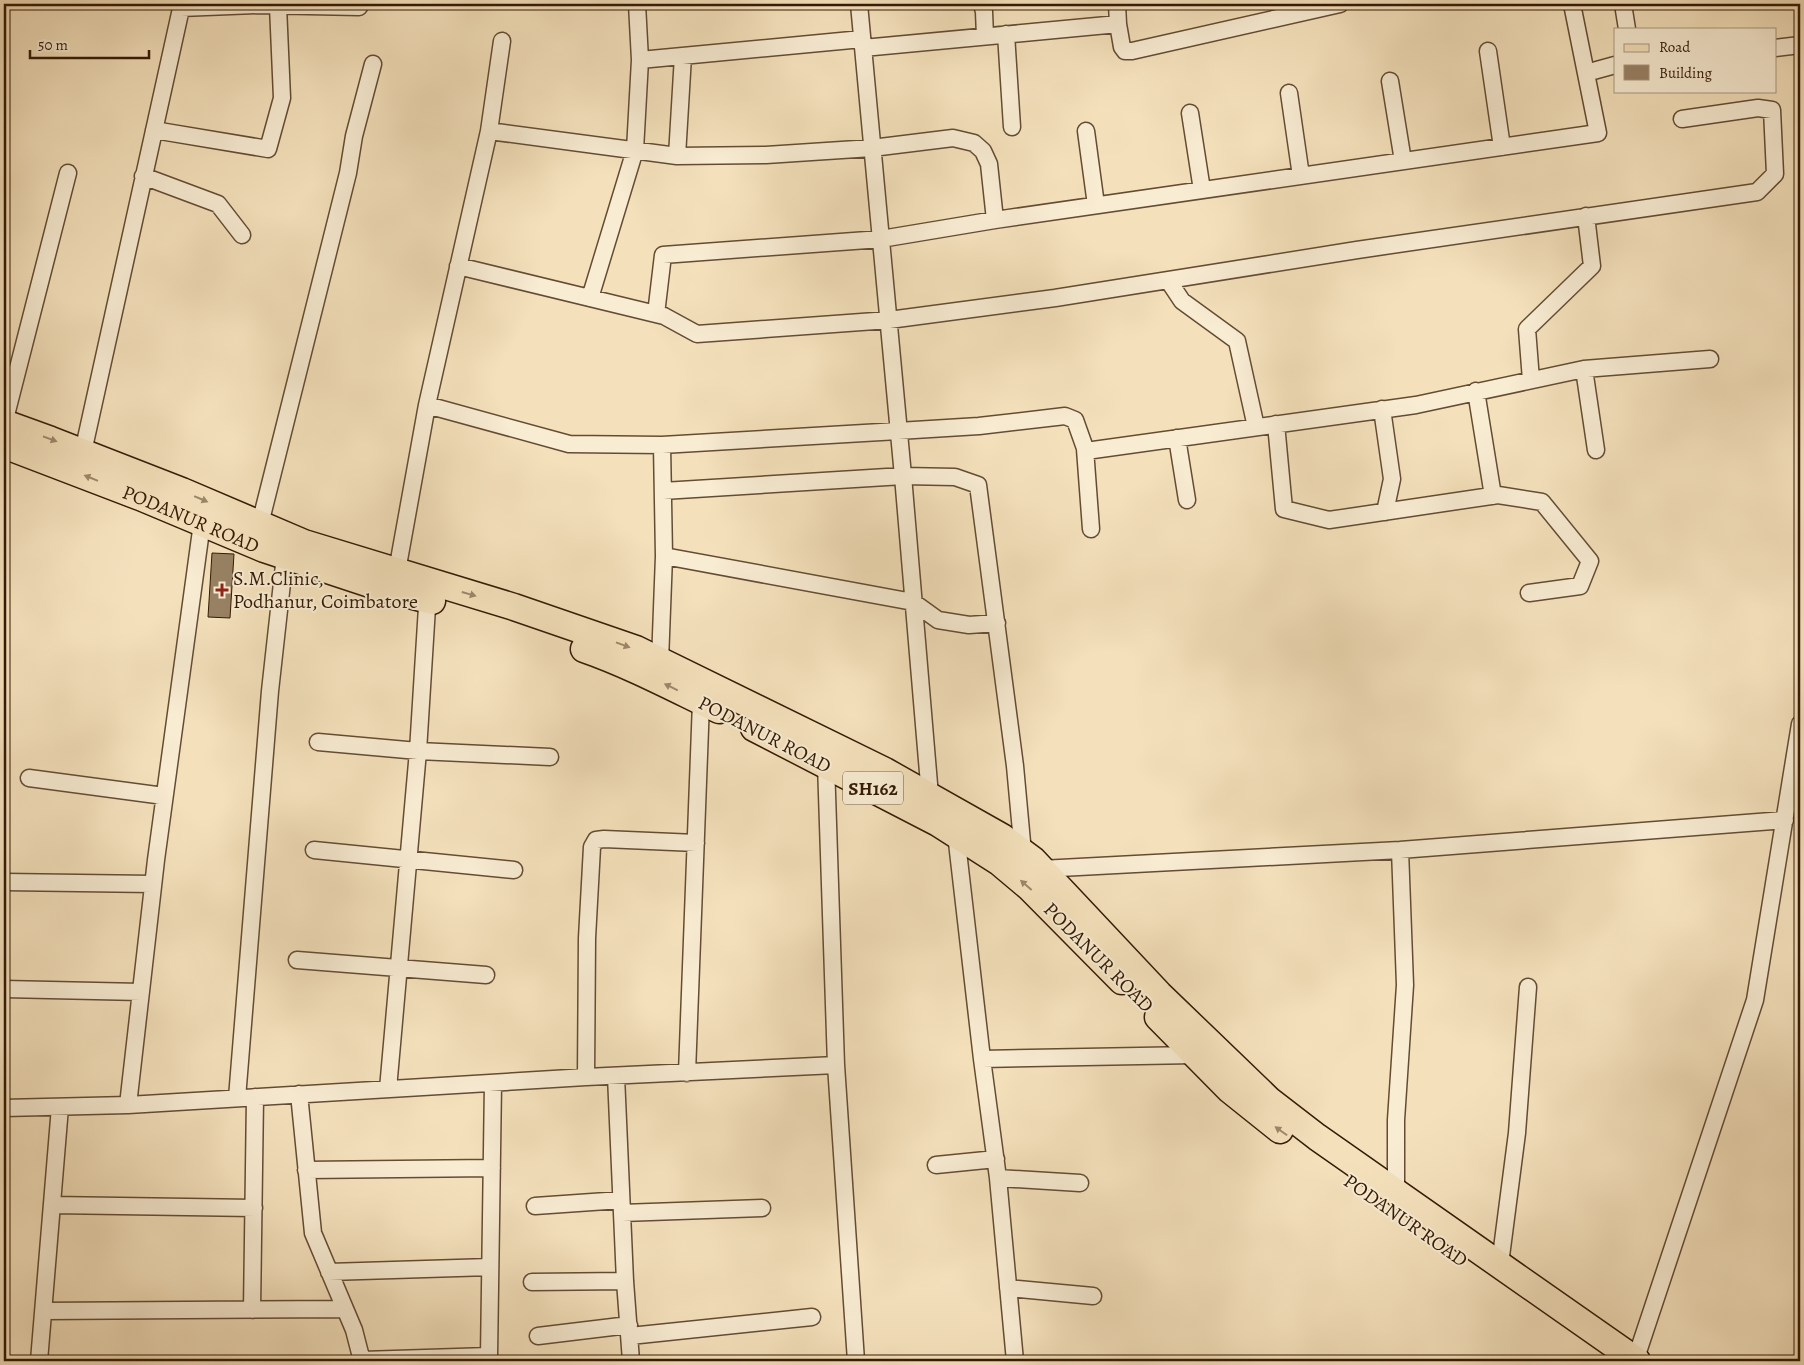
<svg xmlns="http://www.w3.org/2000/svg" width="1804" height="1365" font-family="Alegreya,serif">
  <rect width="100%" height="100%" fill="#f4e1bc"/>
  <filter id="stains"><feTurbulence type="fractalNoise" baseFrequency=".004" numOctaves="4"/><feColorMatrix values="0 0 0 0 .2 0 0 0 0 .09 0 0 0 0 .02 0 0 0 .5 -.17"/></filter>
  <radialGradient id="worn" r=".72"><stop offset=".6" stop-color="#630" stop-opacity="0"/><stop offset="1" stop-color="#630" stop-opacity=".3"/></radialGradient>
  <path fill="#988164" stroke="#341a05" d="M212 553 234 554 230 618 208 617Z"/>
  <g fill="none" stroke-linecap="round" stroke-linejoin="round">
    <g stroke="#644c33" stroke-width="19">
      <path id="minor" d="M637 4 640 60 862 39
        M859 4 903 476 930 796 928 801
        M982 4 984 12 985 36
        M1623 4 1627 29
        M181 8 259 5 359 7
        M1118 24 1122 47 1125 51H1132L1340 4
        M1006 34 1012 127
        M863 48 1118 24 1117 4
        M1775 48 1800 45
        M1488 51 1502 147
        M1586 73 1615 65
        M1390 81 1403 161
        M1289 93 1301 176
        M1190 113 1202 190
        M154 130 268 149 282 98 278 6
        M489 131 502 41
        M1086 131 1096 205
        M677 156 683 56
        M143 176 218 204 242 235
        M458 266 664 316 697 334 889 320 1055 298 1357 250 1757 192 1775 174 1772 110 1758 108 1682 119
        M1168 280 1182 301 1237 341 1256 427
        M590 298 635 150 640 60
        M656 314 663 255 881 239 995 220 1598 133 1572 4
        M1584 369 1596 450
        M1531 380 1527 329 1592 266 1586 216
        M1476 391 1493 496
        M427 405 569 444 662 445 898 431 979 426 1065 416 1075 420 1086 451 1416 405 1584 369 1710 359
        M1382 409 1392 479 1385 512
        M4 423 68 173
        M1276 424 1284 509 1329 520 1498 495 1542 502 1590 561 1580 586 1529 593
        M1177 438 1187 500
        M1085 449 1091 529
        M83 452 182 4
        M663 491 903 476 955 477 978 485 1015 766 1023 853
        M260 524 348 173 354 136 373 64
        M664 556 913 602 938 620 969 625 997 623
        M393 578 399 560 427 405 489 131 677 156 766 155 872 148 953 138 974 143 983 151 989 164 995 220
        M660 661 664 556 662 445
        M318 742 418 751 550 757
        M29 778 164 796
        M956 834 982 1059 998 1178 1015 1361
        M314 850 514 870
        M1041 869 1400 850 1785 820
        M4 882 153 884
        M297 960 486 975
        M4 989 141 992
        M982 1059 1195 1055
        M836 1065 856 1361
        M687 1073 701 702
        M616 1076 625 1281 631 1361
        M586 1077 587 938 592 847 596 840 604 839 696 843
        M388 1089 418 751 428 591
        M299 1094 313 1233 354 1330 362 1361
        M237 1098 270 691 285 556
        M128 1105 156 860 202 523
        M4 1108 128 1105 586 1077 836 1065 826 764
        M936 1165 996 1159
        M306 1170 492 1168
        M998 1178 1080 1183
        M1396 1192V1120L1405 985 1400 850
        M52 1205 254 1208
        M535 1206 621 1200
        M622 1213 762 1208
        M1500 1264 1517 1133 1528 987
        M329 1272 490 1267
        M532 1282 625 1281
        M1008 1288 1093 1296
        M252 1310 255 1097
        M43 1311 345 1309
        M538 1336 629 1325
        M630 1336 812 1317
        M362 1360 489 1356 493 1083
        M39 1361 60 1107
        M1635 1361 1755 1000 1800 724"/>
    </g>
    <g stroke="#341a05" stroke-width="29">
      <g id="primary">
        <path d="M4 423 51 440 182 491 304 543 514 607 636 649 885 771 1002 837 1033 860 1159 994 1269 1100 1317 1137 1637 1361"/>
        <path id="s1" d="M4 445 140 497 264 549 379 587 432 601"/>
        <path d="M584 649C630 665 675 689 719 710"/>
        <path d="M754 728 938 823 999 862 1030 888 1122 981"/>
        <path d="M1158 1017 1230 1090 1280 1130"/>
      </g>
    </g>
    <use href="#minor" stroke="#f8ecd3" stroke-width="16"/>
    <use href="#primary" stroke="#f4e1bc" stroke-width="26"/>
  </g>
  <defs><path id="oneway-solid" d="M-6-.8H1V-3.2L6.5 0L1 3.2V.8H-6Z" transform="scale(1.25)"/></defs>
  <g fill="#9e876a">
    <use href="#oneway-solid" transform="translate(50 439) rotate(20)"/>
    <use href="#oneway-solid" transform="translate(91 478) rotate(-158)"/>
    <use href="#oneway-solid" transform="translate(201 499) rotate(23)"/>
    <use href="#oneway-solid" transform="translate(469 594) rotate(16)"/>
    <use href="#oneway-solid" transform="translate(623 645) rotate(20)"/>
    <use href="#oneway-solid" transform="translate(671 687) rotate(-154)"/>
    <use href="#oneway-solid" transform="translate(1026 885) rotate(-139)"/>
    <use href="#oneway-solid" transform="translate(1281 1131) rotate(-145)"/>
  </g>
  <path fill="#8f2418" stroke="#f8ecd3" stroke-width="2" d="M219.5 582.5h5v5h5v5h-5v5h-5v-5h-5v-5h5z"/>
  <g text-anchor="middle" stroke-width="4" stroke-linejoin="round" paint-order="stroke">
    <rect fill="#f8ecd3" stroke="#6f5943" stroke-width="1" x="843" y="771.5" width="60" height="33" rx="4"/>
    <g font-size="19" font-weight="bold" fill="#341a05">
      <text x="873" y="795">SH162</text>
    </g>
    <g font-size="20" fill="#341a05" stroke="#f8ecd3">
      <text dy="7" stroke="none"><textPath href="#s1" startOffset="201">PODANUR ROAD</textPath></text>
      <text transform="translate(765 734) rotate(27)" y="7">PODANUR ROAD</text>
      <text transform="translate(1099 957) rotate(45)" y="7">PODANUR ROAD</text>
      <text transform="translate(1406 1220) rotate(35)" y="7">PODANUR ROAD</text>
    </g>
    <g font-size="20" fill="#341a05" stroke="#f8ecd3" text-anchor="start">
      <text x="233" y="585">S.M.Clinic,<tspan x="233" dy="23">Podhanur, Coimbatore</tspan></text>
    </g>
  </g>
  <rect width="1804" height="1365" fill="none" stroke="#f4e1bc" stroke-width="20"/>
  <rect x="5" y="5" width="1794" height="1355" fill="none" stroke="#341a05" stroke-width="2.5"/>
  <rect x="10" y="10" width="1784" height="1345" fill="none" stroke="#341a05"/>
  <rect x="1614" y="28" width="162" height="65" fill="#f8ecd3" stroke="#aa9881"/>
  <rect x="1624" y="44" width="25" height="8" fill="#f4e1bc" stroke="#aa9881"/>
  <text x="1659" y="52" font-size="15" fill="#341a05">Road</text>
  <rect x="1624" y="65" width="25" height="15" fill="#988164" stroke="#aa9881"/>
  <text x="1659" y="78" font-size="15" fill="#341a05">Building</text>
  <path d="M30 50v8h119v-8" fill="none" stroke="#341a05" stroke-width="2.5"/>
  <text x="38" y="50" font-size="15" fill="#341a05" stroke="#f8ecd3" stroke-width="4" paint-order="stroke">50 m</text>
  <rect width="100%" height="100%" filter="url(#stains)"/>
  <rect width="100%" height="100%" fill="url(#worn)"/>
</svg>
